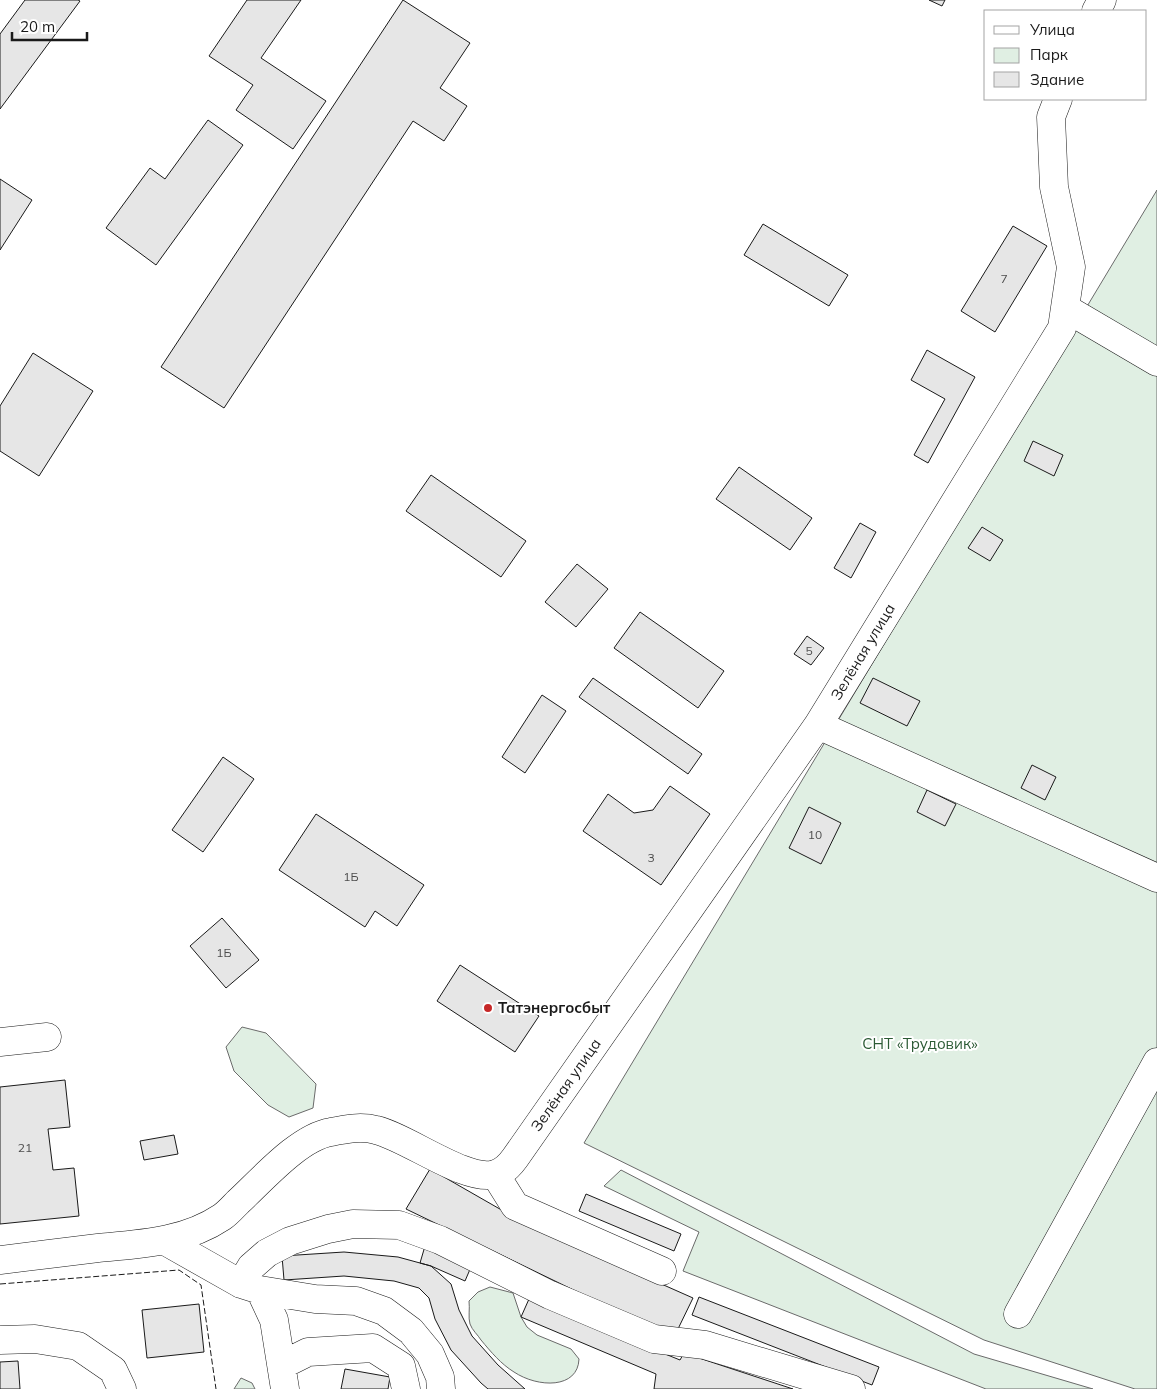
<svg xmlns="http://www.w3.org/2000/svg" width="1157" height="1389" font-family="Mulish,sans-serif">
  <rect width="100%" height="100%" fill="#fff"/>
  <path fill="#e0efe3" stroke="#6a6a6a" d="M1157 190V1389H1135L984 1340 584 1143Z
    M242 1027 266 1033 316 1084 313 1108 289 1117 268 1105 234 1071 226 1047Z
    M621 1170 974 1354 1093 1389H986L683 1271 699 1232 604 1186Z
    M490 1287 513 1293 521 1317 527 1327 537 1335 571 1349 579 1359C578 1389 538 1388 514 1372 501 1364 491 1352 481 1340 478 1335 472 1330 470 1324 468 1318 470 1308 469 1301L478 1292Z
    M241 1378 252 1383 255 1389H234Z"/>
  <path fill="#e6e6e6" stroke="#1a1a1a" d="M25 0H78L80 1 0 109V34Z
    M247 0H301L261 58 326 101 293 149 236 110 253 85 209 56Z
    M403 0 470 43 440 88 467 106 444 141 413 121 224 408 161 367Z
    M929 0H945L942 6Z
    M208 120 243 145 156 265 106 228 150 168 165 179Z
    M0 179 32 200 0 250Z
    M763 224 848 275 829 306 744 255Z
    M1013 226 1047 246 995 332 961 311Z
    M927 350 975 377 928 463 914 455 945 399 911 380Z
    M33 353 93 391 39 476 0 451V406Z
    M1033 441 1063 455 1054 476 1024 461Z
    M739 467 812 518 790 550 716 499Z
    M431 475 526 541 501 577 406 511Z
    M860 523 876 532 851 578 834 568Z
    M982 527 1003 540 990 561 968 548Z
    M577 564 608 589 576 627 545 602Z
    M640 612 724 671 698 708 614 648Z
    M807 636 824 648 811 665 794 654Z
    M593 678 702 754 688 774 579 697Z
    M873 678 920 701 907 726 860 703Z
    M542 695 566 711 525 773 502 757Z
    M223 757 254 779 203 852 172 830Z
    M1032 765 1056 777 1045 800 1021 788Z
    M670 786 710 814 661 885 583 831 608 794 634 813 653 810Z
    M927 790 956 804 945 826 917 812Z
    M809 807 841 823 821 864 789 848Z
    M316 814 424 885 397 926 375 911 365 927 279 870Z
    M222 918 259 960 226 988 190 946Z
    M460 965 539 1016 515 1052 437 1001Z
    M65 1080 70 1127 48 1129 53 1170 74 1168 79 1216 0 1224V1087Z
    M174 1135 178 1154 144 1160 140 1141Z
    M430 1169 526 1224 693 1298 676 1333 617 1311 406 1209Z
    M586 1194 681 1234 674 1251 579 1211Z
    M425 1246 471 1267 465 1281 431 1266 420 1263Z
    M344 1252 398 1257 431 1266 451 1284 459 1310 472 1336 498 1365 525 1389H488L481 1383 451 1350 435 1319 429 1298 419 1288 394 1281 344 1276 284 1280 282 1256Z
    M699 1297 879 1367 872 1385 692 1315Z
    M529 1299 680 1360 684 1353 793 1389H654L656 1374 521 1317Z
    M199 1304 204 1352 147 1358 142 1310Z
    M18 1361 20 1389H0V1362Z
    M345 1369 390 1377 388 1389H341Z"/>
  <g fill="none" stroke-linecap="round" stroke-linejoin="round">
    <g stroke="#1a1a1a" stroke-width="29">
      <path id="minor" d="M1096 11 1102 0
        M1065 308 1157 362
        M818 725 1157 878
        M0 1042 47 1037
        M495 1174 515 1206 662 1271
        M165 1241 241 1284 260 1290 315 1299 356 1301 384 1311 411 1331 430 1354 440 1377 441 1389
        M0 1260C33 1256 65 1252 98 1248 140 1244 185 1242 222 1217 228 1213 233 1207 238 1202 262 1180 299 1137 331 1132 346 1129 361 1126 376 1130 407 1137 467 1183 495 1174 503 1172 510 1165 515 1158L818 725 1062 328 1071 267 1054 187 1051 117 1058 99
        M241 1284 251 1267 267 1253 290 1241 328 1229 353 1224 399 1225 440 1240 550 1295 654 1339 705 1345 851 1389
        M260 1290 274 1320 285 1389
        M1018 1314 1157 1062
        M0 1340 35 1339 78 1346 113 1370 122 1389
        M282 1365 308 1352 373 1348 401 1366 406 1389"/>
    </g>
    <use href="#minor" stroke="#fff" stroke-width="28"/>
    <path stroke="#1a1a1a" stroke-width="1" stroke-dasharray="6 2.5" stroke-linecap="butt" d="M0 1284 179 1270 201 1285 216 1389"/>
  </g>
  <circle fill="#c62828" stroke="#fff" stroke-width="2" cx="488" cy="1008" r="5"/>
  <g text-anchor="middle" stroke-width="4" stroke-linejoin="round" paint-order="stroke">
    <g font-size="12" fill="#4d4d4d">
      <text x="1004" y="283">7</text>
      <text x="809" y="655">5</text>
      <text x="815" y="839">10</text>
      <text x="651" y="862">3</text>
      <text x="351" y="881">1Б</text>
      <text x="224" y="957">1Б</text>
      <text x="25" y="1152">21</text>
    </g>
    <g font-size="15" fill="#1a1a1a" stroke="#fff">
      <text transform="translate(863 652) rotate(-59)" y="5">Зелёная улица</text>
      <text transform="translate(566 1085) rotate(-55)" y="5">Зелёная улица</text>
    </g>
    <g font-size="15" font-weight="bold" fill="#1a1a1a" stroke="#fff" text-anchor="start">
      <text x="498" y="1013">Татэнергосбыт</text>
    </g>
    <g font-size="15" fill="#2b5a34" stroke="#fff">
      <text x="920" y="1049">СНТ «Трудовик»</text>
    </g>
  </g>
  <rect x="984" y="10" width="162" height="90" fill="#ffffff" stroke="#a3a3a3"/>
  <rect x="994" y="26" width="25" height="8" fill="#ffffff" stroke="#a3a3a3"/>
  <text x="1030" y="35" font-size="15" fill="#1a1a1a">Улица</text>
  <rect x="994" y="48" width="25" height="15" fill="#e0efe3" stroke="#a3a3a3"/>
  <text x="1030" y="60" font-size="15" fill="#1a1a1a">Парк</text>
  <rect x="994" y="72" width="25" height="15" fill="#e6e6e6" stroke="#a3a3a3"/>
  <text x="1030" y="85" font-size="15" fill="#1a1a1a">Здание</text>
  <path d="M12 32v8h75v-8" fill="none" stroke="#1a1a1a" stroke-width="2.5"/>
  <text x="20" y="32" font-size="15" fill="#1a1a1a" stroke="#ffffff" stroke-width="4" paint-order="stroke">20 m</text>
</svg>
